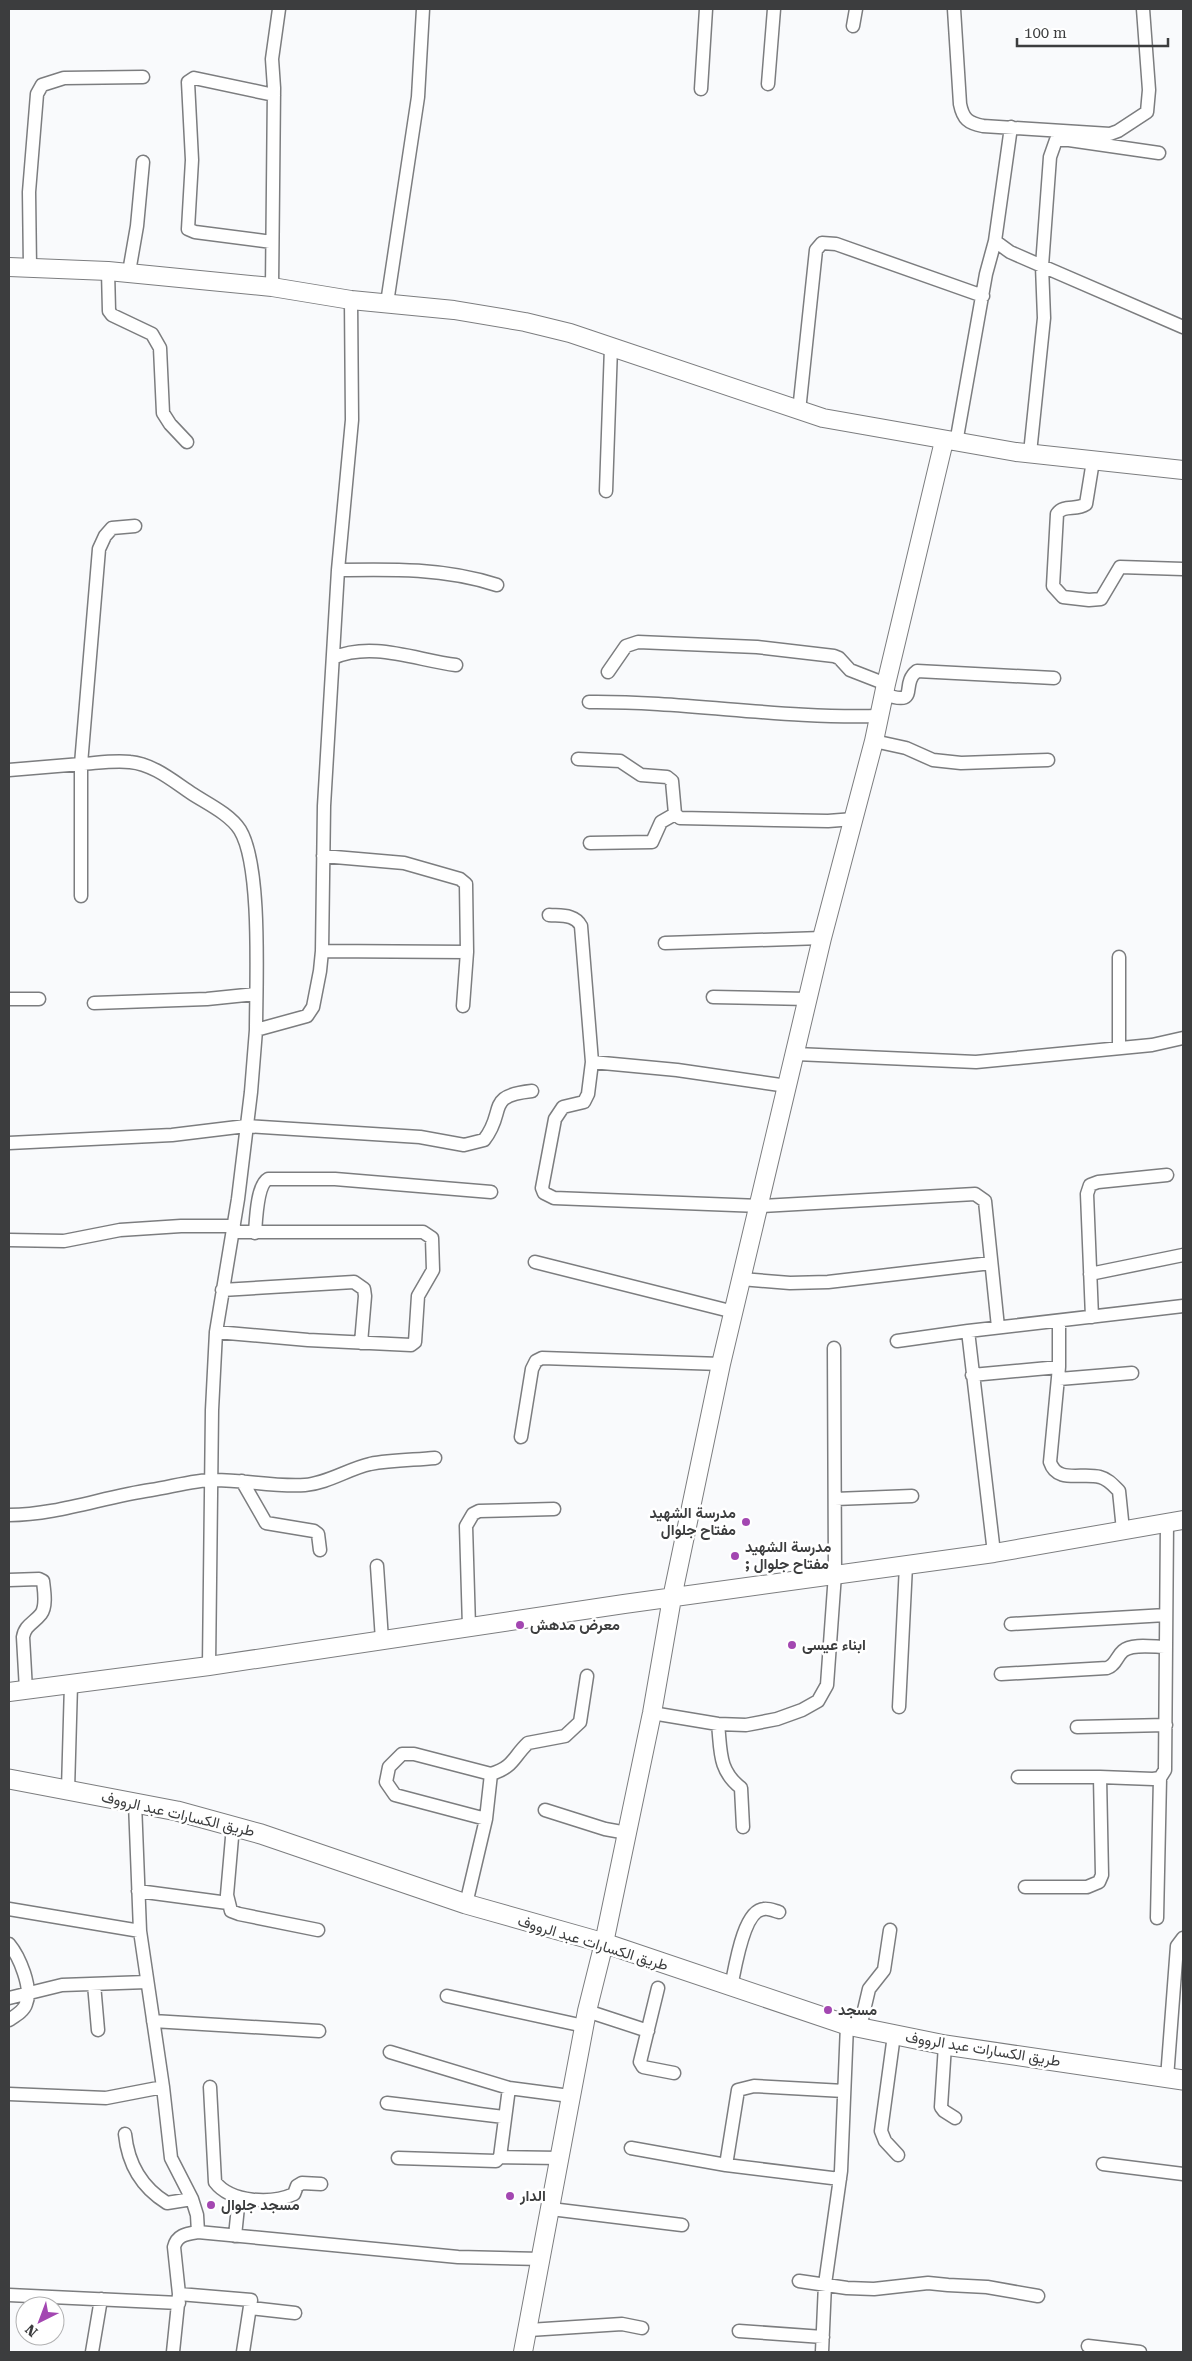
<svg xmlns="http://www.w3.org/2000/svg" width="1192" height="2361" font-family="'Roboto Serif',Vazirmatn,serif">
  <rect width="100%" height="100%" fill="#f9fafc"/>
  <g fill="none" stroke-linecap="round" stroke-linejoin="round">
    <g stroke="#7c7d7f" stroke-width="15">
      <path id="street" d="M954 9 960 104C963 119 968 123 983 126L1110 134 1118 131 1147 112 1149 90 1143 9
        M853 26 856 9
        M768 84 774 9
        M701 89 706 9
        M1011 127 995 241 1010 252 1042 266 1183 327
        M272 242 195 232 188 229 192 160 188 82 194 78 274 95
        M30 267 29 192 37 94 42 85 64 78 143 77
        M108 271 109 311 112 315 152 334 160 348 163 413 170 424 187 442
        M129 272 137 226 143 162
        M272 287 274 88 272 59 279 9
        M387 303 418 97 423 9
        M799 411 816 250 822 243 836 244 983 296
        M956 443 986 274 995 241
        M1030 453 1044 318 1042 266 1050 157 1056 140H1069L1159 153
        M1093 461 1086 504C1076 511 1064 504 1057 514L1053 586 1063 597 1089 600 1101 599 1120 567 1183 569
        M606 491 611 347
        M338 570C392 569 445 568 497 585
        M333 658C372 641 416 660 456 665
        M608 672 626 646 638 642 757 647 834 656 839 658 850 670 886 684
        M883 694C922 707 899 685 917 671L1054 678
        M589 702C686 701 782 719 879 716
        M874 741 906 748 933 760 961 763 1048 760
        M578 759 620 761 641 775 667 777 672 781 675 814 680 818 828 821 854 819
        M9 770 81 764 99 549 105 536 112 528 135 526
        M590 843 652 842 661 822 675 814
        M323 856 404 863 460 879 466 884 467 952 463 1006
        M81 896V764C97 763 115 760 130 762 153 764 173 781 191 793 206 803 230 814 240 830 262 866 256 984 256 1030
        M549 915C561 916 575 914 581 926L592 1062 588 1094 584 1102 563 1107 555 1119 542 1188 544 1193 554 1198 760 1206 975 1194 985 1201 998 1327
        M665 943 822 938
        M322 951 467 952
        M713 997 808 999
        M9 999H39
        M94 1003 207 999 256 994
        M1119 1048V957
        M796 1054 976 1062 1152 1045 1183 1038
        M592 1062 677 1070 787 1086
        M9 1143 172 1135 246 1126 420 1137 464 1145 484 1140C507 1111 484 1096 532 1091
        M255 1233C256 1220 257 1185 268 1179H335L491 1192
        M9 1240 64 1241 120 1230 181 1226H234
        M535 1262 734 1312
        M1090 1274 1183 1255
        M741 1279 790 1283 828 1282 991 1263
        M222 1290 354 1282 364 1289 365 1296 361 1343
        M1092 1317 1087 1194 1090 1185 1098 1182 1167 1175
        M1059 1321V1367L1050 1462C1057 1484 1082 1472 1100 1477 1108 1479 1113 1485 1119 1491L1123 1530
        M968 1331 1183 1306
        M216 1332 308 1340 411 1345 415 1342 418 1296 433 1270 432 1238 423 1232H233
        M897 1341 968 1331 994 1553
        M972 1375 1059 1367
        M1059 1379 1132 1373
        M521 1437 532 1369 536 1361 542 1358 721 1364
        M242 1481 266 1523 314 1531 318 1534 320 1550
        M835 1499 912 1496
        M9 1515C57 1515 103 1497 151 1490 171 1487 194 1480 214 1480 245 1480 275 1487 305 1485 328 1483 348 1469 370 1464 391 1460 414 1460 435 1458
        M377 1566 382 1640
        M9 1580 39 1579 43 1581C44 1590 47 1606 41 1614 34 1623 25 1625 23 1637L26 1690
        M1011 1624 1166 1615
        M469 1627 466 1526 473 1514 479 1511 554 1509
        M209 1666 212 1410 216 1332 238 1199 251 1092 256 1030 307 1016 313 1007 320 971 322 951 324 806 338 570 352 420 351 300
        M1001 1674 1107 1668C1116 1665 1116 1657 1123 1651 1132 1643 1154 1647 1166 1647
        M899 1707 906 1565
        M652 1713 718 1724 746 1725 777 1719 802 1710 818 1701 827 1685 835 1574 834 1348
        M718 1724C721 1751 718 1770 741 1788L743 1827
        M1077 1727 1166 1725
        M1018 1777H1100
        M68 1790 71 1684
        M135 1803 140 1931 163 2087 171 2158 192 2199 197 2215 198 2232
        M545 1810 605 1829 627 1833
        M486 1819 395 1795 386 1782 389 1767 402 1754H414L491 1774
        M233 1826 227 1895 231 1911 239 1914 318 1930
        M1025 1887H1087L1099 1882 1102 1875 1100 1777 1153 1779 1160 1778 1165 1770 1167 1522
        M138 1891 228 1903
        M466 1904 486 1819 491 1774C514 1767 513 1757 528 1743L565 1736 580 1722 587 1676
        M9 1909 140 1931
        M1157 1918 1160 1778
        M9 1944C19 1956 33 1988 26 2004 24 2011 15 2016 9 2020
        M94 1984 98 2030
        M731 1987C735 1969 743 1910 764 1909 768 1908 775 1911 779 1912
        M658 1988 640 2062 643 2067 674 2073
        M447 1996 584 2026
        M9 1998 62 1985 147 1982
        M587 2011 648 2031
        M153 2021 319 2031
        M860 2027 869 1989 884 1970 890 1930
        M894 2035 881 2131 885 2141 898 2155
        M945 2045 941 2107 944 2111 955 2118
        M390 2052 509 2088 570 2096
        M1167 2078 1177 1946 1183 1938
        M210 2087 215 2182C231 2203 272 2204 294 2194L297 2186 302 2183 321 2184
        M9 2094 106 2098 163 2087
        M387 2103 504 2117
        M125 2134C128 2164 141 2187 167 2203L192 2199
        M631 2148 726 2165 840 2179
        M500 2157 560 2158
        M398 2158 496 2161 500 2157 509 2088
        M1103 2164 1183 2174
        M726 2165 738 2090 754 2086 844 2091
        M551 2209 682 2225
        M235 2236 239 2197
        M799 2281 847 2288 874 2289 928 2283 948 2285 987 2287 1038 2296
        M179 2294 251 2300 243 2352
        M9 2295 179 2303
        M251 2308 295 2313
        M529 2330 622 2324 642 2328
        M739 2331 823 2337
        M1088 2346 1140 2352
        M92 2352 101 2299
        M173 2352 179 2294 174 2247C177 2235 186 2234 198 2232L458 2257 542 2259
        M822 2352 825 2284 841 2171 847 2025"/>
    </g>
    <g stroke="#7c7d7f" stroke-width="20">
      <path id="secondary" d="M9 267 108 271 272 287 351 300 454 310 525 322 570 333 823 418 1016 452 1183 470
        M9 1692 209 1666 624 1604 994 1553 1183 1520
        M523 2352 587 2011 604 1943 652 1713 672 1598 721 1364 822 938 874 741 886 684 944 441"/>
    </g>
    <g stroke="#7c7d7f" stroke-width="21">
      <path id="primary" d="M9 1779 177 1811 261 1834 466 1904 604 1943 847 2025 945 2045 1183 2080"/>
    </g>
    <use href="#street" stroke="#fff" stroke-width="12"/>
    <use href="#secondary" stroke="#fff" stroke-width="18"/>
    <use href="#primary" stroke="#fff" stroke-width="19"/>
  </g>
  <g fill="#a347b1" stroke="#fff" stroke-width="2">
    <circle cx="746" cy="1522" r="5"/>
    <circle cx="735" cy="1556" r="5"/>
    <circle cx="520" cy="1625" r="5"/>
    <circle cx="792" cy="1645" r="5"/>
    <circle cx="828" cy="2010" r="5"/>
    <circle cx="510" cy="2196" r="5"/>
    <circle cx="211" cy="2205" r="5"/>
  </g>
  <g text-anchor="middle" stroke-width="5" stroke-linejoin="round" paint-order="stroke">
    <g font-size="15" font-weight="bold" fill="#3c3d3e" stroke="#fff" text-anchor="start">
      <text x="736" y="1518" text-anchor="end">مدرسة الشهيد<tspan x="736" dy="17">مفتاح جلوال</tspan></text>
      <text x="745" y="1552">مدرسة الشهيد<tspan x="745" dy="17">; مفتاح جلوال</tspan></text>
      <text x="530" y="1630">معرض مدهش</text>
      <text x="802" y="1650">ابناء عيسى</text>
      <text x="838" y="2015">مسجد</text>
      <text x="520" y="2201">الدار</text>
      <text x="221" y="2210">مسجد جلوال</text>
    </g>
    <g font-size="15" fill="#3c3d3e" stroke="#fff">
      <text transform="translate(178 1814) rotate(13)" y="5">طريق الكسارات عبد الرووف</text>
      <text transform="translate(593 1943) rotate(17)" y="5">طريق الكسارات عبد الرووف</text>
      <text transform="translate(983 2049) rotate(9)" y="5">طريق الكسارات عبد الرووف</text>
    </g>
  </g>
  <rect width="1192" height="2361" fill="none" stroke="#3c3d3e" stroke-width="20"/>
  <g transform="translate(40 2321) rotate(222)"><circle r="24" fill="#ffffff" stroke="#b1b1b2"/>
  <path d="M0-4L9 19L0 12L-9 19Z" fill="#a347b1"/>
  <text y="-8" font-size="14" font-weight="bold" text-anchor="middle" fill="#3c3d3e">N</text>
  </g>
  <path d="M1017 38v8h151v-8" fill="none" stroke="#3c3d3e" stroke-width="2.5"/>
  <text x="1024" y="38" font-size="15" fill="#3c3d3e" stroke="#ffffff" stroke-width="4" paint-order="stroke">100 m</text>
</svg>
